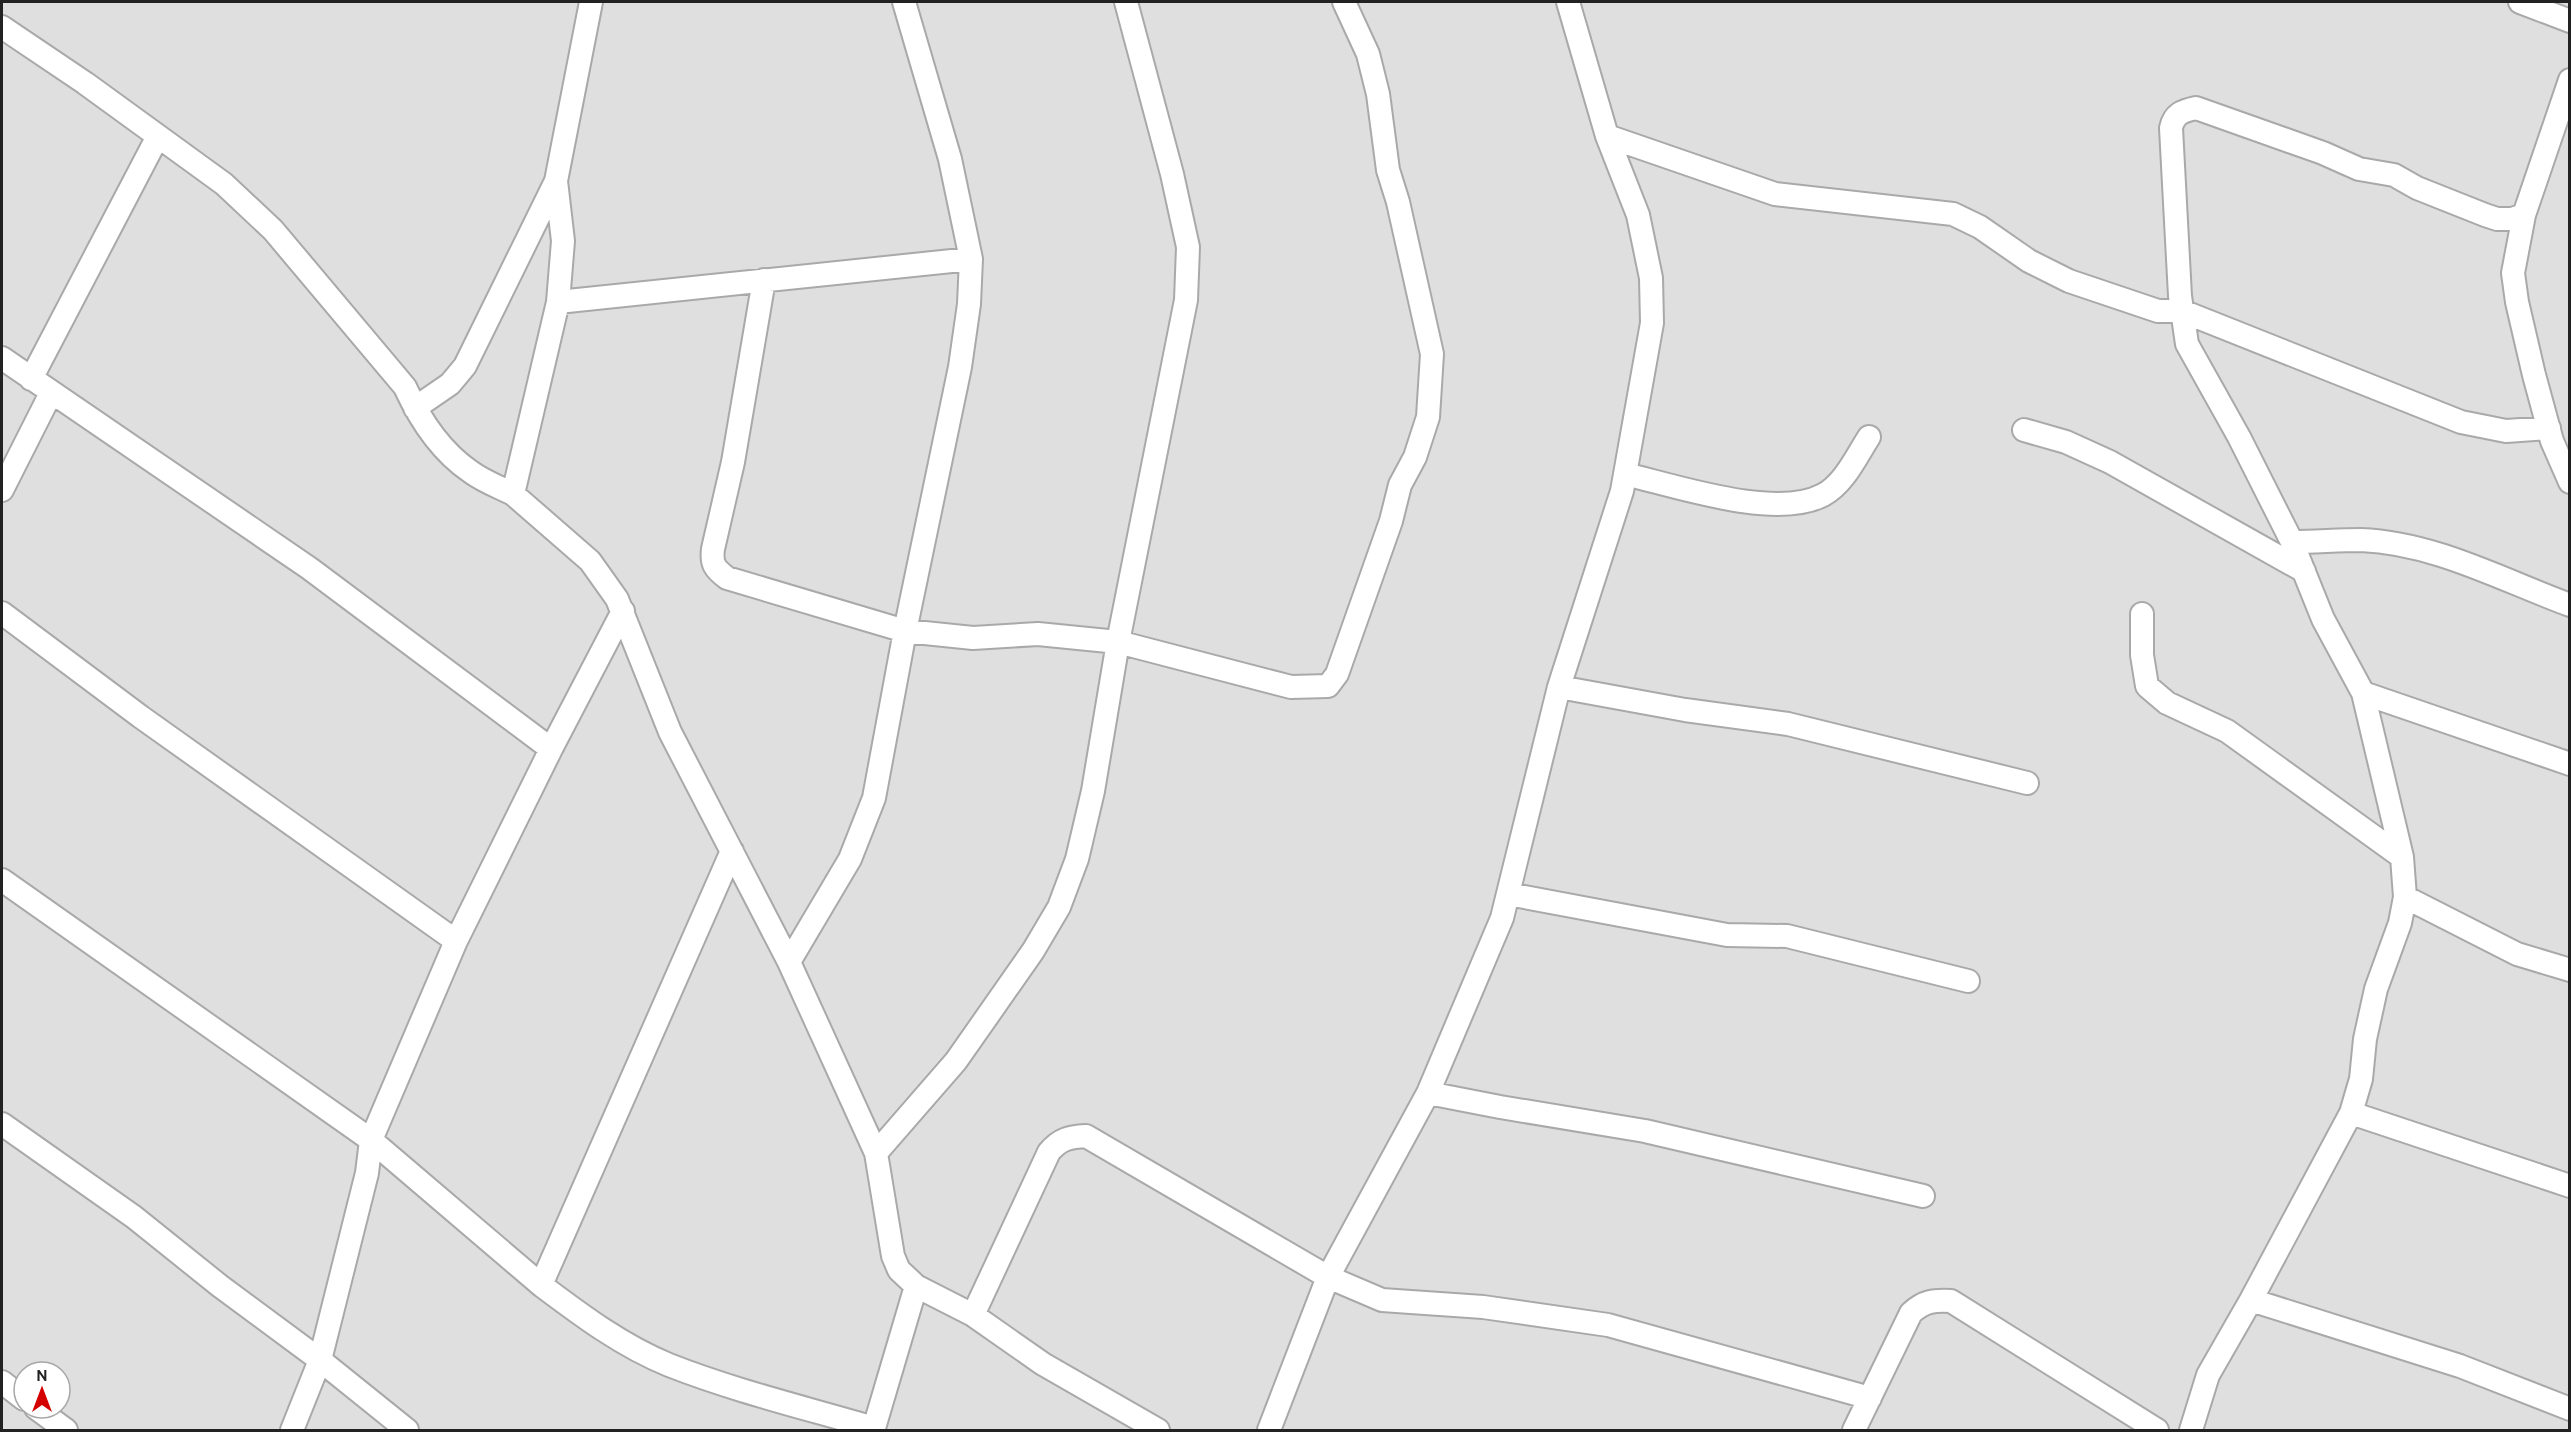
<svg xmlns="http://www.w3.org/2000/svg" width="2571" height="1432" font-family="Cabin,sans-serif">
  <rect width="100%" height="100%" fill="#f2efe9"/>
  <path fill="#e0dfdf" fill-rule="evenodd" d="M2 2H2569V1430H2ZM24 1372H60V1408H24Z"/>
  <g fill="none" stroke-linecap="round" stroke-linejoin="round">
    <g stroke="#a9a9a9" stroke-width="26">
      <path id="minor" d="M904 2 950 159 971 259
        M2520 2 2570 21
        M2 27 85 83 224 184 273 230 405 387C420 420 440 451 471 472 483 481 499 487 513 494L558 302 563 241 556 181 591 2
        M2570 80 2524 215 2513 273 2517 302 2534 375 2552 441 2570 482
        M1607 136 1775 194 1953 214 1980 227 2029 261 2069 281 2158 311H2182L2461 422 2506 431 2549 428
        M764 280 733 462 713 549C711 564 715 569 727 578L905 631 973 638 1038 634 1118 642 1291 687 1328 686 1337 674 1391 521 1400 485 1415 457 1428 417 1432 354 1398 202 1388 170 1378 94 1368 54 1344 2
        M558 302 971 259 969 304 960 367 905 631 874 798 850 859 789 962
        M2 358 309 568 551 749 623 611
        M31 379 158 136
        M415 408 450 384 465 366 556 181
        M2024 430 2066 442 2110 462 2304 571
        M1625 474C1676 486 1776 520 1823 495 1844 484 1856 457 1869 437
        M2 490 51 393
        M513 494 590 561 617 599 670 732 789 962 876 1153 893 1256 899 1270 916 1286 973 1315 1043 1364 1158 1430
        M2292 542C2315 542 2338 540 2361 540 2435 543 2502 580 2570 605
        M2 613 141 717 456 941 551 749
        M2142 614V655L2147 686 2167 703 2227 731 2402 857
        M1559 687 1685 710 1788 724 2027 783
        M2363 693 2570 764
        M2 880 371 1140 456 941
        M1508 894 1727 935 1787 936 1968 981
        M2405 897 2517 954 2570 970
        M1428 1093 1500 1107 1645 1131 1923 1196
        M2351 1113 2570 1186
        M2 1124 134 1217 220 1286 320 1360 407 1430
        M876 1153 956 1061 1033 951 1059 907 1077 859 1093 791 1118 642 1186 300 1188 247 1172 174 1126 2
        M541 1285C581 1315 622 1346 669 1365 735 1391 806 1408 874 1428L916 1286
        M2251 1300 2460 1366 2570 1409
        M973 1315 1049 1152C1060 1139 1069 1137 1086 1136L1328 1277 1382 1300 1483 1307 1608 1325 1870 1398
        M2 1382 24 1399
        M36 1408 66 1430
        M292 1430 320 1360 367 1173 371 1140 541 1285 732 851
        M1269 1430 1328 1277 1428 1093 1502 918 1559 687 1622 491 1652 323 1651 278 1638 215 1607 136 1568 2
        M1854 1430 1911 1313C1924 1301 1934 1300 1951 1301L2157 1430
        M2191 1430 2208 1375 2251 1300 2351 1113 2361 1079 2365 1039 2376 989 2400 923 2405 897 2402 857 2363 693 2323 619 2292 542 2239 437 2187 344 2180 296 2171 128C2174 114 2182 111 2196 108L2323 153 2359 169 2394 175 2417 188 2485 215 2497 219H2512L2524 215"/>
    </g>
    <use href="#minor" stroke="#fff" stroke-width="22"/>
  </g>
  <rect width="2571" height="1432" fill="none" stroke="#222222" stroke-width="6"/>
  <g transform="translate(42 1390)"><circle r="28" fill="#ffffff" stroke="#a7a7a7" stroke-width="1.5"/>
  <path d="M0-4.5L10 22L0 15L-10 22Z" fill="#d40000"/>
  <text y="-9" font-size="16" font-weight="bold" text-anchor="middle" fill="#222222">N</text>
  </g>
</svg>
